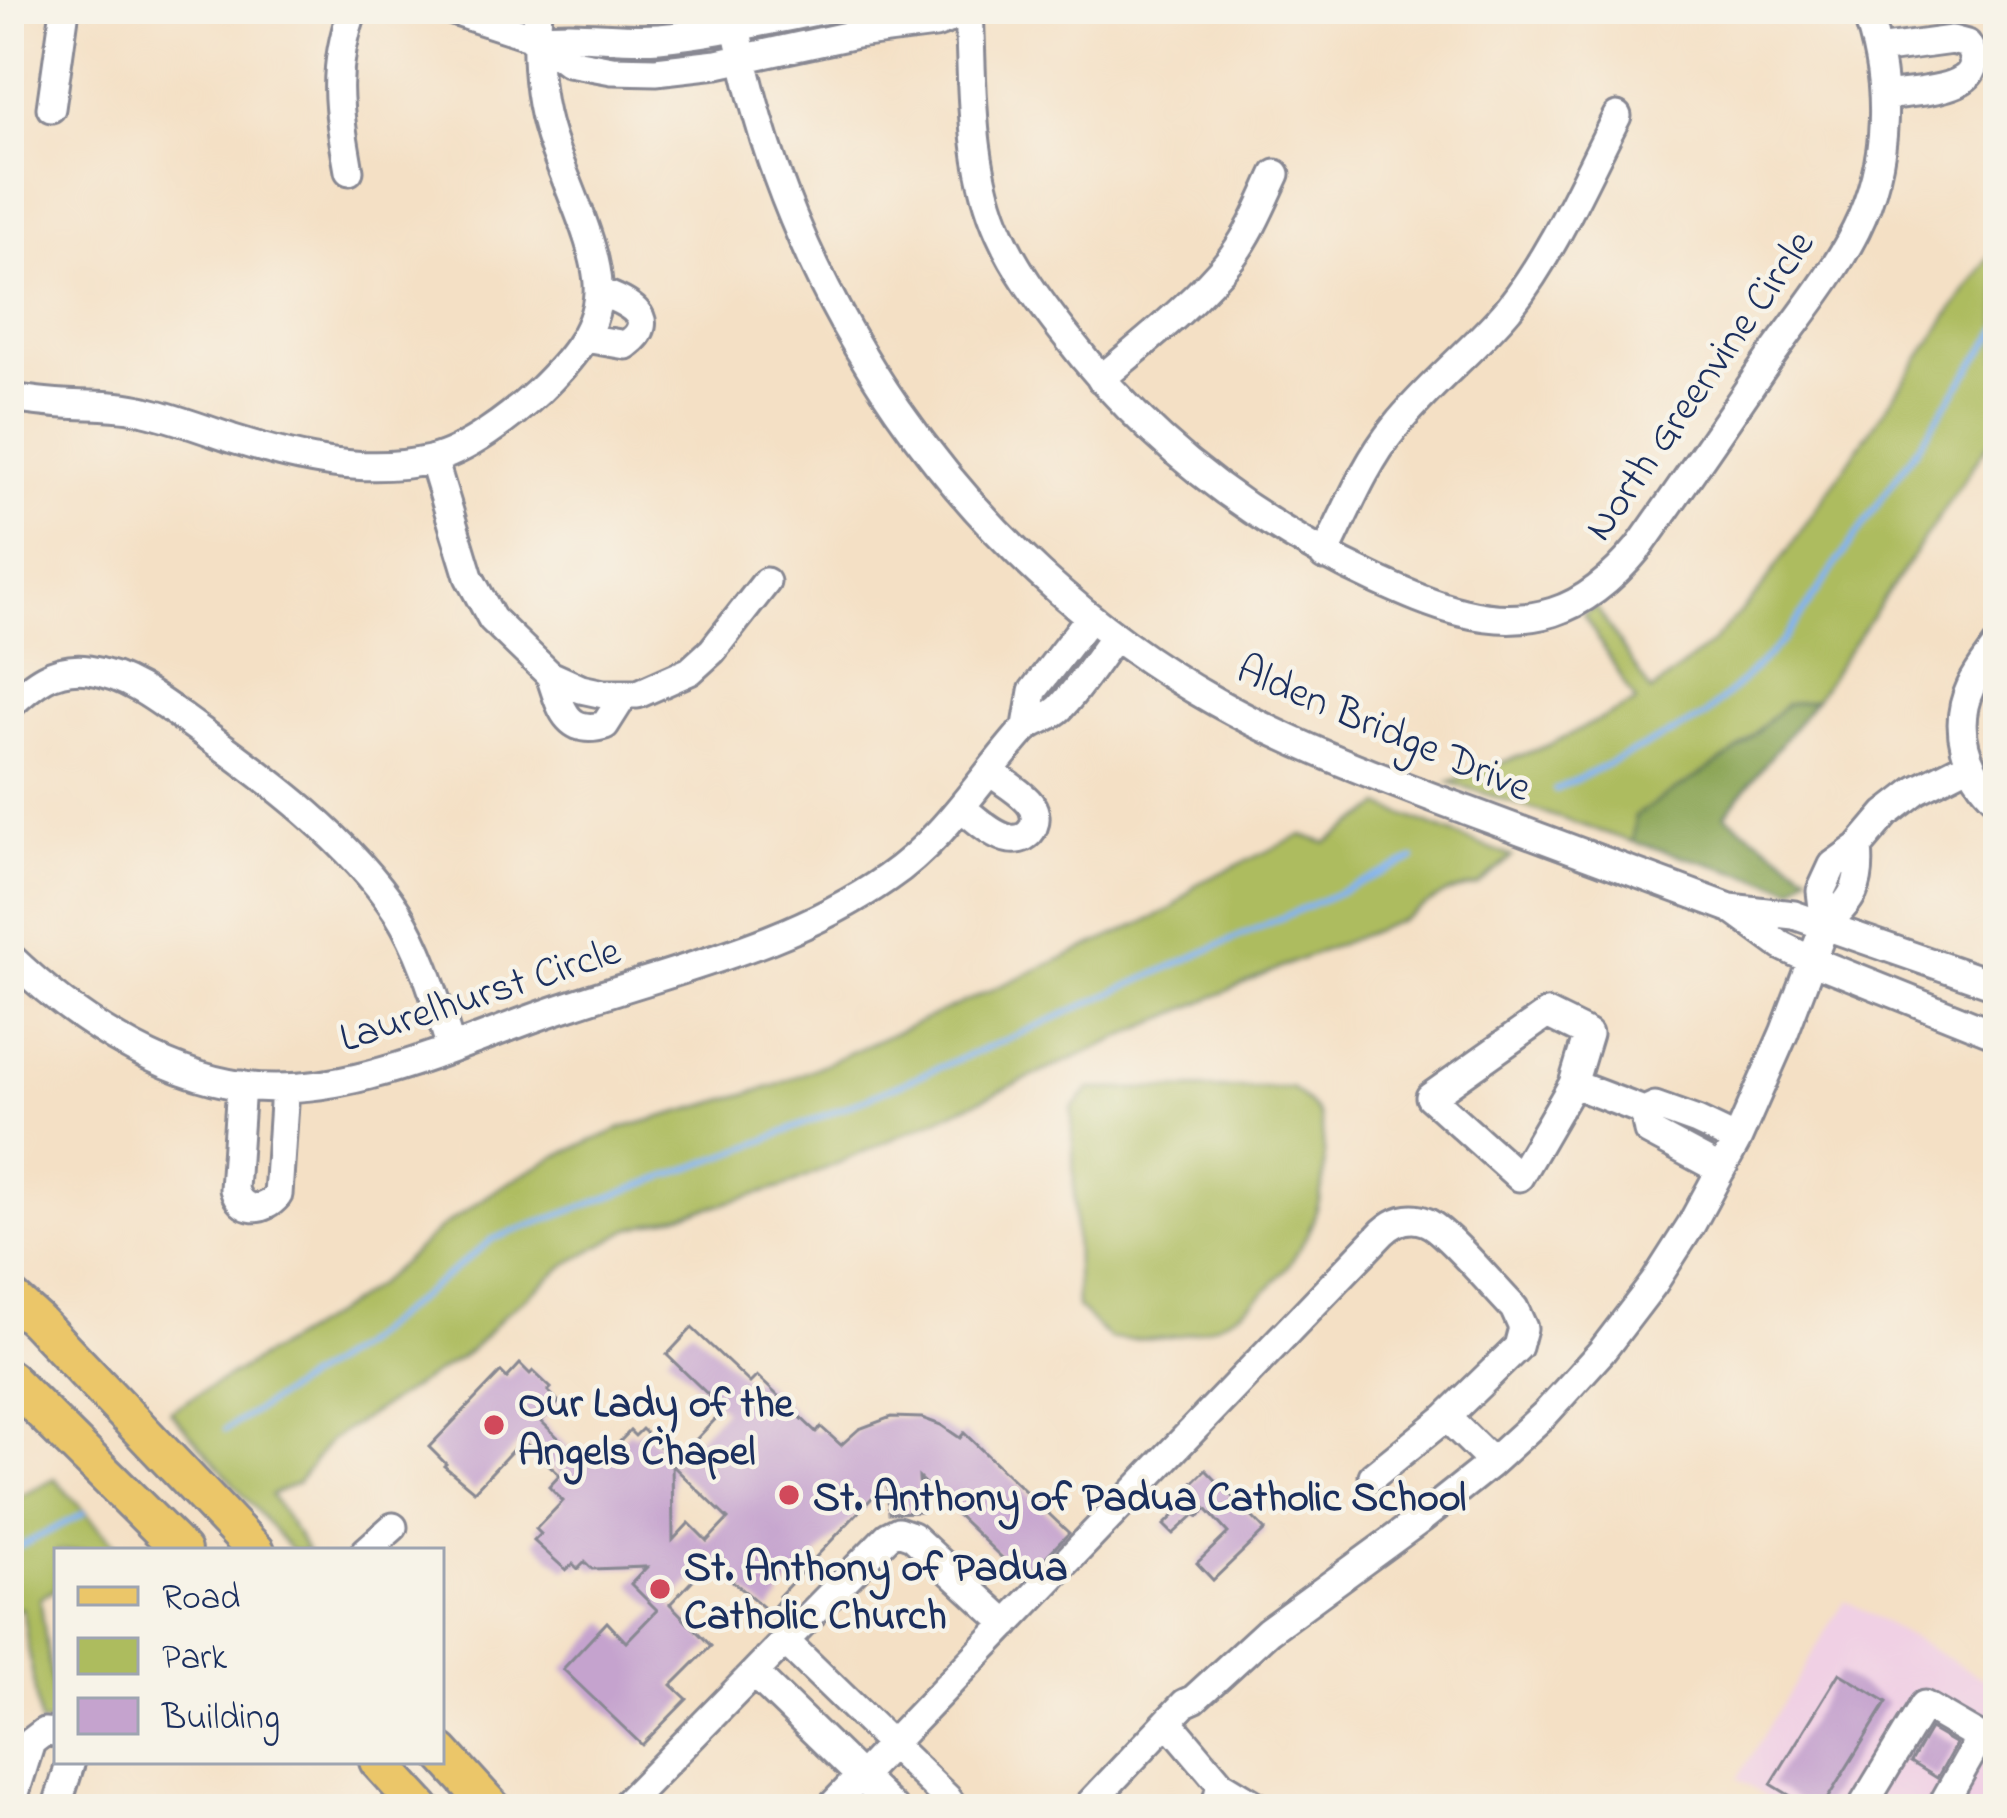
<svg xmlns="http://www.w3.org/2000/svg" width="2007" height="1818" font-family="'Indie Flower',sans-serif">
  <rect width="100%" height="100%" fill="#f7f3e8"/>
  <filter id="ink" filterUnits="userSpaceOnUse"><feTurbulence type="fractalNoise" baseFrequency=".00833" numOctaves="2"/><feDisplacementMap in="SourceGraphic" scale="24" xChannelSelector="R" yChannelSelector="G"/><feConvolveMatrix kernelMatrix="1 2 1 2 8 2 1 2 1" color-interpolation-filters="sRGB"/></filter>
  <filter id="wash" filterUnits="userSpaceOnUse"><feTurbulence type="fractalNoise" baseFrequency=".004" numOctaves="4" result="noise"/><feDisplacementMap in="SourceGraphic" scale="48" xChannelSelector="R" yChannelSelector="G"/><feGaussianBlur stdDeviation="2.7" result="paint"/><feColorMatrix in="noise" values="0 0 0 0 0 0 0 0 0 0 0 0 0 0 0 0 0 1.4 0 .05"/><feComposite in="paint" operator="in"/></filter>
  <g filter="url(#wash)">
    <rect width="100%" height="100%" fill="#f4e0c5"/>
    <path fill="#f0d0e4" d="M1845 1600 1998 1687V1788L1987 1809H1785L1737 1779Z"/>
    <path fill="#adbc5e" stroke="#64765e" stroke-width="3" d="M1998 244V429L1815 700 1786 704 1731 755 1635 816 1633 842 1449 782 1544 747 1636 702 1583 614 1596 607 1651 692 1711 644 1759 592Z
      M1382 806 1512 857 1478 885 1446 893 1404 919 1294 962 1144 1027 784 1187 630 1229 567 1264 505 1314 470 1351 330 1440 298 1482 271 1495 308 1551H292L170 1411 327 1318 378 1284 441 1228 499 1188 557 1156 622 1128 775 1086 1171 910 1197 884 1302 835 1326 843Z
      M1292 1088C1300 1096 1313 1105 1318 1114 1323 1121 1322 1133 1323 1141 1333 1215 1285 1292 1219 1323 1184 1339 1147 1341 1110 1339L1077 1307 1072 1109 1090 1089Z
      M55 1479 120 1551H57V1588L40 1598 57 1723 40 1724 22 1608 9 1612V1502Z"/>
    <path fill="#8aa455" stroke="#526a5a" stroke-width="3" d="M1815 700 1725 815 1809 873 1794 888 1633 842 1635 816 1731 755 1786 704Z"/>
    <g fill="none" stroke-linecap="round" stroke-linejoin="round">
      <path stroke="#83b4ef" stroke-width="6" d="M1555 790 1704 717 1784 640 1998 330
        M225 1430 355 1348 493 1239 756 1144 1017 1035 1414 859
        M9 1552 83 1514"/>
    </g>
    <g id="blocks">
      <path fill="#c5a3ce" d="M692 1328 750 1383 757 1376 816 1432 821 1427 841 1445 859 1429 891 1417 922 1418 941 1425 960 1438 964 1433 1069 1533 1024 1579 919 1478 921 1512 889 1513 887 1482 779 1596 781 1598 769 1612 710 1562 670 1604 711 1646 672 1685 687 1699 642 1745 563 1669 607 1622 626 1642 657 1610 631 1584 647 1567 592 1569 585 1562 578 1569 573 1564 566 1570 534 1541 541 1534 536 1529 563 1501 549 1487 560 1475 522 1440 474 1491 444 1466 446 1464 429 1447 501 1372 507 1378 520 1364 530 1374 533 1371 551 1388 548 1391 559 1402 541 1421 578 1457 589 1445 603 1459 630 1431 635 1436 642 1429 672 1458 673 1540 689 1523 707 1541 728 1519 672 1465 724 1410 667 1355Z
        M1206 1470 1265 1530 1213 1580 1197 1563 1228 1533 1206 1509 1198 1517 1195 1514 1173 1534 1164 1525 1186 1504 1183 1501 1190 1494 1186 1490Z
        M1839 1673 1887 1702 1821 1809H1812L1771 1784Z
        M1930 1729 1956 1744 1937 1778 1911 1762Z"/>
    </g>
  </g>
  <g filter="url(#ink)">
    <use href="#blocks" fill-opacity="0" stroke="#888892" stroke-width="3"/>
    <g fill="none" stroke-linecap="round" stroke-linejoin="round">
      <g stroke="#888892" stroke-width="33">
        <path id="minor" d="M447 9 536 38 568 62 612 70 656 71 717 64 856 34 935 24 976 9
          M733 9C782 295 962 560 1216 702 1296 747 1381 778 1466 810 1554 843 1642 876 1730 908L1794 915 1998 986
          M969 9C973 85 968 163 1000 234 1016 270 1040 302 1064 333 1147 442 1253 523 1377 580 1432 605 1491 631 1553 612 1588 601 1616 575 1639 547 1683 485 1726 422 1769 359 1798 318 1833 276 1856 230 1890 161 1892 82 1865 9
          M536 38C579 32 616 41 659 38 716 33 772 19 828 9
          M1878 50 1952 40 1967 44C1997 92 1913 91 1885 96
          M51 108 65 9
          M349 171C338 108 331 71 353 9
          M585 338 626 345C664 318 623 300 599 292
          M1101 379C1146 341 1195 303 1232 257 1251 232 1263 202 1276 174
          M9 398C27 400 45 403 64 404 91 406 118 404 145 411 175 418 204 429 233 439 297 459 363 475 430 460 467 451 511 417 538 392 566 365 596 333 598 293 601 252 563 177 550 136 537 96 535 51 538 9
          M433 459 469 577 492 619 550 675 581 689 604 694H638L690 671 712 651 766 582
          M1324 556C1346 512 1364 465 1395 427 1429 384 1474 350 1509 308 1554 251 1584 180 1617 116
          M1998 645C1989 658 1978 671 1971 686 1952 726 1965 771 1998 800
          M550 675C560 704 565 737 605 725L624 695
          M9 706C32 684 55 665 89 670 132 676 167 707 201 731 269 780 351 841 397 912 423 953 436 1001 451 1048
          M1027 726 1033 691 1090 617
          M962 808C975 818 993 836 1010 839 1033 842 1043 817 1028 801 1018 790 1002 781 990 772
          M1734 911 1782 946 1811 960 1998 1035
          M1825 925C1853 899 1862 887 1858 847
          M9 956C71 1016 157 1074 244 1086 353 1100 466 1039 568 1006 677 969 791 945 887 878 943 840 978 782 1022 732 1032 720 1049 719 1060 708 1080 687 1097 660 1115 636
          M1573 1084 1588 1034 1547 1014 1430 1097 1519 1177 1573 1084 1644 1111
          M241 1085 234 1189C241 1213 263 1213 278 1195L285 1088
          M1721 1170 1648 1131 1644 1111 1655 1106 1697 1121 1737 1140
          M1446 1417 1492 1462
          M366 1551 393 1527
          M785 1641 888 1536 898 1531 912 1536 1007 1624
          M754 1673 785 1641 947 1798 955 1809
          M1168 1721 1221 1784 1215 1809
          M1221 1784 1262 1809
          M10 1809 31 1742 44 1732 57 1733
          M56 1809 71 1761
          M621 1809 754 1673 894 1809
          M829 1809 1383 1232C1395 1221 1410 1215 1426 1222 1444 1228 1497 1291 1514 1308L1523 1328 1518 1347 1446 1417 1373 1476
          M1085 1809 1185 1703 1194 1699 1268 1631 1421 1519 1489 1465 1545 1414 1602 1351 1654 1283 1691 1225 1737 1140 1784 1033 1825 925 1821 891 1833 865 1858 847 1886 814 1917 790 1968 764
          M1861 1809 1924 1705 1998 1748
          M1940 1809 1980 1738"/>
      </g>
      <g stroke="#888892" stroke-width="42">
        <path id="major" d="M9 1296 36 1320 256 1551
          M9 1379 182 1551
          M441 1752 493 1809
          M378 1761 422 1809"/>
      </g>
      <use href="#minor" stroke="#fff" stroke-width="27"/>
      <use href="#major" stroke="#ebc669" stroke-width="36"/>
    </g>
  </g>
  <g fill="#d1495b" stroke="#f7f3e8" stroke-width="4.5">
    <circle cx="494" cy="1425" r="12"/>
    <circle cx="789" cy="1495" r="12"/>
    <circle cx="660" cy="1589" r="12"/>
  </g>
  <g text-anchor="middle" stroke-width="9" stroke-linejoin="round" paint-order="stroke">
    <g font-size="42" fill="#1b2f5e" stroke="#f7f3e8">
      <text transform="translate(1697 384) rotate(-55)" y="15">North Greenvine Circle</text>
      <text transform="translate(1385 726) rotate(23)" y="15">Alden Bridge Drive</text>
      <text transform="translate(479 992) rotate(-18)" y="15">Laurelhurst Circle</text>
    </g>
    <g font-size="42" font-weight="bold" fill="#1b2f5e" stroke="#f7f3e8" text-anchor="start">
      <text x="518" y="1416">Our Lady of the<tspan x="518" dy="48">Angels Chapel</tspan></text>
      <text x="813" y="1510">St. Anthony of Padua Catholic School</text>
      <text x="684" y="1580">St. Anthony of Padua<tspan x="684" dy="48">Catholic Church</tspan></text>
    </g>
  </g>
  <rect width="2007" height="1818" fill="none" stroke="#f7f3e8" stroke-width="48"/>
  <rect x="54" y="1548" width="390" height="216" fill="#f7f3e8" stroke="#9fa5b1" stroke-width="3"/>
  <rect x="78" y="1587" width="60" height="18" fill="#ebc669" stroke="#9fa5b1" stroke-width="3"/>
  <text x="162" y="1608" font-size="36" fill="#1b2f5e">Road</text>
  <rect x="78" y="1638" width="60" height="36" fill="#adbc5e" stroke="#9fa5b1" stroke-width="3"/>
  <text x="162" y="1668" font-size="36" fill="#1b2f5e">Park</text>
  <rect x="78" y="1698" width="60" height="36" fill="#c5a3ce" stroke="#9fa5b1" stroke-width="3"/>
  <text x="162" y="1728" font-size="36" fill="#1b2f5e">Building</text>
</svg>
